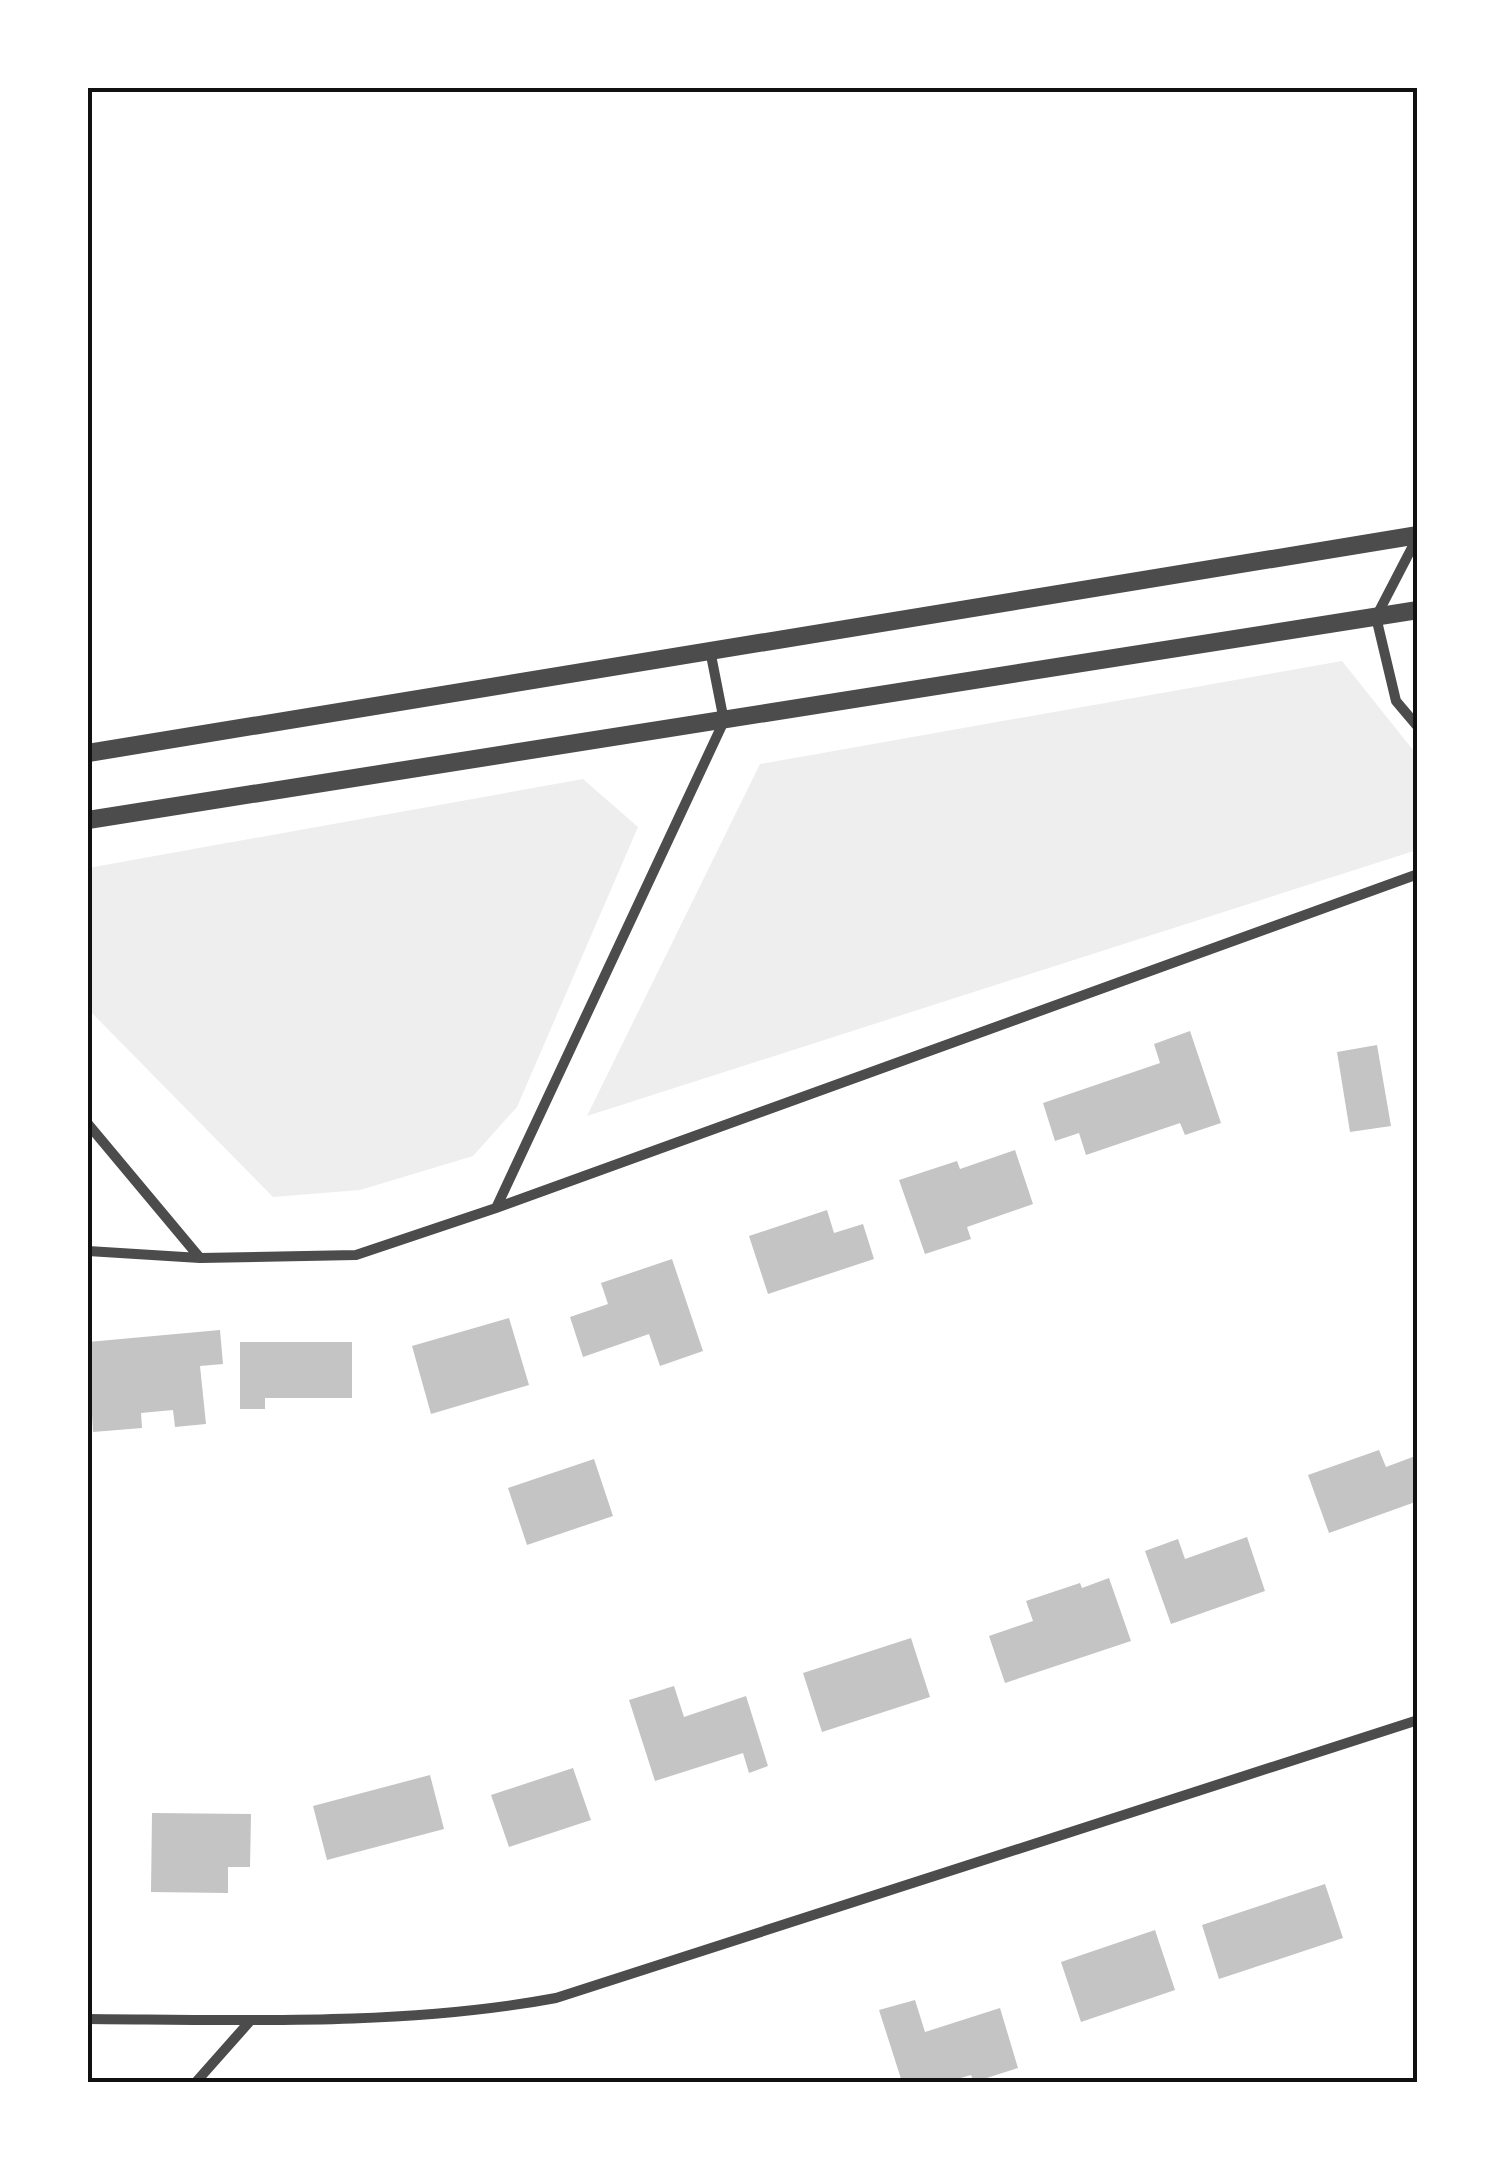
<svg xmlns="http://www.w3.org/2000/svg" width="1505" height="2170" font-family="Inter,sans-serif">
  <rect width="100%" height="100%" fill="#fff"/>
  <path fill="#eee" d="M1342 661 1417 755V850L587 1116 760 764Z
    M583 779 638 827 517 1107 473 1156 360 1190 273 1197 88 1009V868Z"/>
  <path fill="#c4c4c4" d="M1190 1031 1221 1123 1185 1135 1180 1123 1086 1155 1079 1133 1055 1141 1043 1103 1160 1063 1154 1044Z
    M1377 1045 1391 1126 1350 1132 1337 1052Z
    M1015 1150 1033 1204 967 1227 971 1239 925 1254 899 1180 957 1161 960 1169Z
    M827 1210 834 1233 863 1224 874 1259 768 1294 749 1236Z
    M672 1259 703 1351 660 1366 649 1334 583 1357 570 1317 608 1304 601 1283Z
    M509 1318 529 1385 431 1414 412 1346Z
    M220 1330 223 1364 200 1366 206 1424 175 1427 173 1410 141 1413 142 1428 93 1432 88 1342Z
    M240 1342H352V1398H265V1409H240Z
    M1379 1450 1386 1467 1418 1455V1501L1329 1533 1308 1475Z
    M594 1459 613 1516 527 1545 508 1488Z
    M1247 1537 1265 1591 1171 1624 1145 1551 1178 1539 1185 1559Z
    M1109 1578 1131 1641 1005 1683 989 1636 1033 1621 1026 1601 1080 1583 1082 1588Z
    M911 1638 930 1697 822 1732 803 1673Z
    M674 1686 684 1717 746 1696 768 1766 749 1773 743 1753 655 1781 629 1700Z
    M573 1768 591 1820 509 1847 491 1795Z
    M430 1775 444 1829 327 1860 313 1806Z
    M152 1813 251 1814 250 1867H228V1893L151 1892Z
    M1325 1884 1343 1938 1219 1979 1202 1925Z
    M1155 1930 1175 1990 1081 2022 1061 1962Z
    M915 2000 925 2032 1000 2008 1018 2068 974 2082 971 2075 947 2082H902L879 2010Z"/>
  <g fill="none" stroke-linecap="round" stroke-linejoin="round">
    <path stroke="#4c4c4c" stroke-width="10" d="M1418 536 1376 617 1396 701 1418 727
      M88 1124 200 1258
      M496 1208 724 721 710 650
      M88 1251 200 1258 356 1255 496 1208 1418 874
      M88 2019C241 2020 406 2026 556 1998L1418 1720
      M196 2082 251 2020"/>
    <path stroke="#4c4c4c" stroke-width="18" d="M88 753 1418 535
      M88 820 1418 610"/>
  </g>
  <rect width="1505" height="2170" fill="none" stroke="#ffffff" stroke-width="180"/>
  <rect x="90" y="90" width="1325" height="1990" fill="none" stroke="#111" stroke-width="4"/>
</svg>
